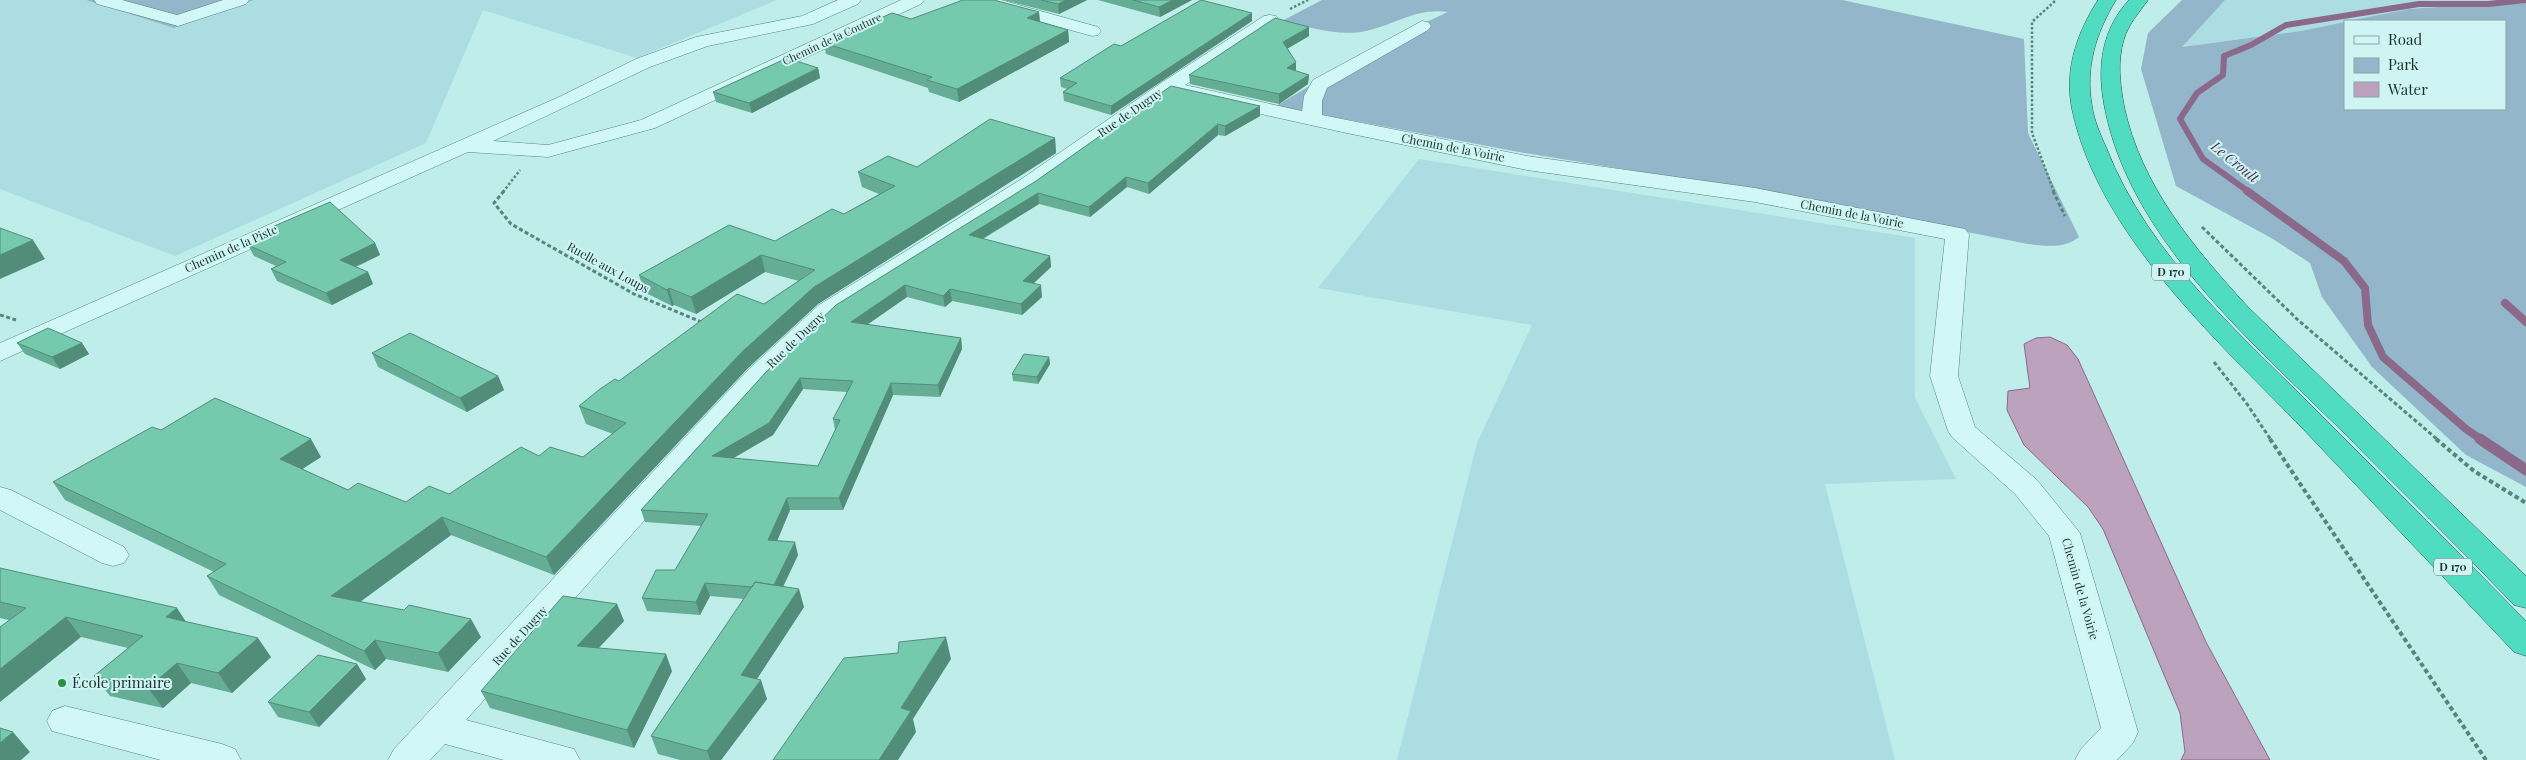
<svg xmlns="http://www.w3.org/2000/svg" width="2526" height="760" font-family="'Playfair Display',serif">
  <rect width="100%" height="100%" fill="#beedea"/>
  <path fill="#acdde2" d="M0 0H86L174 28 254 0H777L637 58 483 10 426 143 175 256 0 189Z
    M2225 0H2526L2409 9 2301 31 2181 47Z
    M1419 159 1915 238V398L1956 479 1825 484 1895 760H1397L1477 443 1532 325 1318 288Z"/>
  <path fill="#93b6ca" d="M86 0H254L174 28Z
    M1322 0H1842L2024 39 2028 133 2079 237C2065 249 2045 246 2028 244L1769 193 1519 152 1276 106 1381 43 1448 12C1417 8 1398 23 1370 30 1341 38 1310 27 1282 21Z
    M2182 0H2225L2182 47 2301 31 2345 22V109H2505V21H2348L2409 9 2526 1V487L2466 455 2372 367 2322 297 2310 263 2273 239 2176 186 2141 69 2148 33Z"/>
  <path fill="#bda2be" stroke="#8b698b" d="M2050 337 2067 345 2078 359 2206 642 2270 760H2181L2185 752 2180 713 2103 529 2088 507 2024 445 2007 410 2008 391 2030 388 2024 344 2036 338Z"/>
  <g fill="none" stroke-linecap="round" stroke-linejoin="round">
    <path stroke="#8b698b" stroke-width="6" d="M2249 192 2203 159 2180 119 2197 93 2223 75 2224 56 2251 45 2286 25 2419 4H2488L2526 0"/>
    <path stroke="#8b698b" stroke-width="8" d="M2247 191 2344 261 2365 288 2368 325 2383 357 2466 429 2482 440
      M2505 303 2526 322"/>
    <path stroke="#8b698b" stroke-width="11" d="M2480 439 2526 470"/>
    <g stroke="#57847b" stroke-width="1">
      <path id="minor" d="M94 0H122L177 15 223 0H249L246 4 178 26 97 4Z
        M838 0H861L858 4 813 24 708 46 650 67 493 141 548 145 641 120 901 0H924L921 4 655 128 548 157 468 152 0 361V343L559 97 636 59 696 37 802 16Z
        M973 0H1001L1098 27 1101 31 1098 35 1092 36 976 4Z
        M1270 15 1276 16 1279 20 1276 24 1185 85 1302 111 1304 96 1313 80 1422 21 1428 22 1431 26 1428 30 1327 88 1322 101V115L1527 156 1755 188 1965 229 1969 234 1958 376 1975 427 2037 480 2080 533 2138 732 2133 743 2117 760H2075L2081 749 2101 728 2049 536 2015 494 1952 437 1948 431 1930 376 1945 239 1755 202 1527 170 1342 132 1171 94 1036 190 837 315 769 381 466 720 574 749 580 760H504L445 744 430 760H388L394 749 749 369 819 305 1020 180 1161 83 1264 16Z
        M0 487 11 490 124 547 129 555 124 563 113 566 102 563 0 510Z
        M65 706 222 744 235 749 241 760H161L52 731 47 721 52 711Z"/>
    </g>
    <g stroke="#2c5247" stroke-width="1">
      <path id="highway" d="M2098 0H2116C2096 33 2085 67 2092 106 2094 120 2100 134 2106 147 2149 258 2245 338 2327 421 2393 487 2460 554 2526 621V656L2514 652C2444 578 2374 504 2304 430 2219 342 2098 234 2072 109 2064 70 2077 33 2098 0Z
        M2129 0H2148C2139 13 2129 23 2124 39 2117 62 2120 83 2124 106 2141 186 2194 248 2248 307L2526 576V608L2514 605C2458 546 2400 490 2343 432 2251 341 2128 237 2104 104 2097 66 2102 29 2129 0Z"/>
    </g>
    <path stroke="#57847b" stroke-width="2.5" stroke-dasharray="2.5 2" stroke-linecap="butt" d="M1290 9 1308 0
      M503 192 520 170
      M2054 192 2032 133V22L2056 0"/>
    <path stroke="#57847b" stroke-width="3" stroke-dasharray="4 2.5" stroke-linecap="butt" d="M504 191 494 203 511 224 634 294 704 323
      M2053 191 2065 216
      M2202 227 2298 320 2438 440
      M0 315 16 320
      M2214 362 2247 404 2271 440"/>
    <path stroke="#57847b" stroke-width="4" stroke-dasharray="4.5 3" stroke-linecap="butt" d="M2270 439 2486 760
      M2436 439 2474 471 2526 503"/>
    <use href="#minor" fill="#d1f8f6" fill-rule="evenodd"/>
    <use href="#highway" fill="#4fdcc1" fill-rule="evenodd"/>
  </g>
  <path fill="#65ae95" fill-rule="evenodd" d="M1003 0H1087L1059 14Z
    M1098 0H1192L1160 17Z
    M1039 12 1040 22 1068 30 1069 42 959 102 929 92 928 88 826 54 824 43 911 19Z
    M1252 13V21L1111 115 1064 101 1063 92 1067 89 1061 87 1060 78 1121 46Z
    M1309 36 1287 49 1296 71 1309 75 1308 84 1279 104 1190 84 1189 75Z
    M818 68 820 78 752 113 716 102 713 92Z
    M1260 106V116L1225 136 1218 135 1149 194 1127 187 1090 217 1039 204 983 239 1050 256 1051 267 1034 283 1042 297 1022 315 952 301 945 307 907 297 867 324 961 338 962 349 940 397 893 395 843 510H790L777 541 798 555 783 587 804 607 757 679 767 699 721 760H680L658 754 651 736 744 599 710 596 700 615 647 611 642 598 675 570 702 526 645 522 641 510 767 371 1036 181ZM803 389 847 392 833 419 835 430 818 466 733 458 773 435Z
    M1055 138 1056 153 818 304 748 368 554 575 451 535 360 602 481 637 448 672 386 659 375 670 219 595 207 576 214 572 65 500 53 482 161 430 321 457 302 469 348 490 406 502 449 494 539 456 583 457 613 434 586 424 579 406 619 381 764 304 799 281 765 272 696 314 674 305 672 306 644 292 639 275 775 241 844 214 879 194 862 187 858 172 917 167Z
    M272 227 375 243 380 255 356 267 368 272 373 284 332 305 277 281 271 269 276 266 254 256 248 245 275 233Z
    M17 343H82L89 354 60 369 25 354Z
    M372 353 498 376 504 390 467 412 378 367Z
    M1049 357 1050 364 1038 384 1013 381 1012 374Z
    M0 568 186 622 271 657 232 693 191 683 163 708 110 696 94 676 128 648 0 618Z
    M617 604 624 621 599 648 672 671 634 748 490 708 481 691Z
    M357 664 366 679 319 727 278 717 268 702Z"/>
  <path fill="#528d79" d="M1066 0H1087L1059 14 1058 4Z
    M1173 0H1192L1160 17 1159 7Z
    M1039 12 1040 24 1027 18Z
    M1252 13V21L1111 115V106Z
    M1309 27V36L1283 51V42Z
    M1068 30 1069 42 959 102 957 89Z
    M1296 62V71L1287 68Z
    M818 68 820 78 752 113 749 103Z
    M1309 75 1308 84 1279 104V94Z
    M1260 106V116L1225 136V126Z
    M1218 124V135L1149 194 1148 183Z
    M1055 138 1056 153 818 304 748 368 554 575 546 557 743 351 814 287Z
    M1126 177 1127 187 1090 217 1089 207Z
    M1038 193 1039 204 970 246 969 235Z
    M33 240 45 259 0 279V255Z
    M375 243 380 255 346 271 340 260Z
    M761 255 765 272 696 314 691 297Z
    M1050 256 1051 267 1024 292 1023 281Z
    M368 272 373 284 332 305 326 293Z
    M905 285 907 297 854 334 851 322Z
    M1041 285 1042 297 1022 315 1021 304Z
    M669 288 674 305 672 306 667 290Z
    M950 289 952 301 945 307 943 296Z
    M961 338 962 349 940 397 938 385Z
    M82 343 89 354 60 369 52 357Z
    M1049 357 1050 364 1038 384 1037 377Z
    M498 376 504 390 467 412 460 398Z
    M800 378 803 389 773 435 715 469 712 456Z
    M891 383 893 395 843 510 839 498Z
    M311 439 321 457 290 477 280 459Z
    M787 498 790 510 772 553 768 540Z
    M442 517 451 535 342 615 331 596Z
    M795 542 798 555 776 601 772 589Z
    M705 583 710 596 700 615 696 602Z
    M799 589 804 607 747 694 741 675Z
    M617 604 624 621 584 663 577 646Z
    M177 608 190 628 166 617Z
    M66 617 81 637 0 702V669Z
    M471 619 481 637 448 672 438 653Z
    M946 637 951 659 913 719 916 732 898 760H879L901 708Z
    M258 638 271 657 232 693 218 673Z
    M375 640 386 659 375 670 364 651Z
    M666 654 672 671 634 748 627 730Z
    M177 663 191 683 163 708 148 688Z
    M357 664 366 679 319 727 309 712Z
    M761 680 767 699 721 760H710L707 751Z
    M13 732 30 752 21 760H0V743Z"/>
  <path fill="#75caad" stroke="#528d79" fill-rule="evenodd" d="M963 0H994L1039 12 1027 18 1068 30 957 89 927 80 932 77 824 43 892 13 911 19Z
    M1041 0H1066L1058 4Z
    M1133 0H1173L1159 7Z
    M1201 0 1252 13 1111 106 1063 92 1077 83 1060 78 1114 44 1121 46Z
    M1275 18 1309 27 1283 42 1296 62 1287 68 1309 75 1279 94 1189 75Z
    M787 58 818 68 749 103 713 92Z
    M1171 86 1260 106 1225 126 1218 124 1148 183 1126 177 1089 207 1038 193 969 235 1050 256 1023 281 1041 285 1021 304 950 289 943 296 905 285 851 322 961 338 938 385 891 383 839 498H787L768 540 795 542 774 585 755 582 752 587 705 583 696 602 642 598 656 570H675L708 514 641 510 767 371 836 305 1036 181ZM800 378 853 381 833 419 840 420 818 466 712 456 769 423Z
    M990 119 1055 138 814 287 743 351 546 557 442 517 331 596 404 610 409 605 471 619 438 653 375 640 364 651 207 576 226 564 53 482 152 427 161 430 215 398 311 439 280 459 348 490 358 483 406 502 429 486 449 494 521 447 539 456 550 447 583 457 626 423 579 406 600 389 615 379 619 381 737 294 764 304 815 270 761 255 691 297 669 288 667 290 639 275 729 225 775 241 832 209 844 214 895 186 858 172 888 156 917 167Z
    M330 202 375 243 340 260 368 272 326 293 271 269 286 262 248 245 280 231 272 227Z
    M0 228 33 240 0 255Z
    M48 328 82 343 52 357 17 343Z
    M410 333 498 376 460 398 372 353Z
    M1024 354 1049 357 1037 377 1012 374Z
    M0 568 177 608 166 617 258 638 218 673 177 663 148 688 94 676 143 636 66 617 0 669V627L26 608 0 602Z
    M755 582 799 589 741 675 761 680 707 751 651 736Z
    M563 596 617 604 577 646 666 654 627 730 481 691Z
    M946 637 901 708 911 711 879 760H773L844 658 898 653 899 642Z
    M318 655 357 664 309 712 268 702Z
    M0 728 13 732 0 743Z"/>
  <circle fill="#299242" stroke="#cef4f3" stroke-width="2" cx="62" cy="683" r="5"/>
  <g text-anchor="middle" stroke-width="4" stroke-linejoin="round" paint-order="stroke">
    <g font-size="11" fill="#1c342e" stroke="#cef4f3">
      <text transform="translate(832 39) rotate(-25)" y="4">Chemin de la Couture</text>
    </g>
    <g fill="#cef4f3" stroke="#516e69" stroke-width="1">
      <rect x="2152" y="263.5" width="38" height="17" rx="4"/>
      <rect x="2434" y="558.5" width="38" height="17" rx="4"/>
    </g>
    <g font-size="11" font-weight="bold" fill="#1c342e">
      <text x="2171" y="276">D 170</text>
      <text x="2453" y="571">D 170</text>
    </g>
    <g font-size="12" fill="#1c342e" stroke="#cef4f3">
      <text transform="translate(1130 113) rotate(-35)" y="4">Rue de Dugny</text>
      <text transform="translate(1453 148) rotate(11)" y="4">Chemin de la Voirie</text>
      <text transform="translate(1852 214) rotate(11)" y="4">Chemin de la Voirie</text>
      <text transform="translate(231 249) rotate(-24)" y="4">Chemin de la Piste</text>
      <text transform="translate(608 268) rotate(29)" y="4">Ruelle aux Loups</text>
      <text transform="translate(796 340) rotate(-44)" y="4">Rue de Dugny</text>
      <text transform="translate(2080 589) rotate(74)" y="4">Chemin de la Voirie</text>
      <text transform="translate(520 636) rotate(-48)" y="4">Rue de Dugny</text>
    </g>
    <g font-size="14" font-style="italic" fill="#542b4c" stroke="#cef4f3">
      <text transform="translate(2235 162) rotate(39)" y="5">Le Croult</text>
    </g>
    <g font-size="15" fill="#1c342e" stroke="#cef4f3" text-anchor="start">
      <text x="72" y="688">École primaire</text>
    </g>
  </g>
  <rect x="2344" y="20" width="162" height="90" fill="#cef4f3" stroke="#87a7a4"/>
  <rect x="2354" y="36" width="25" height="8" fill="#d1f8f6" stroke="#87a7a4"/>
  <text x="2388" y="45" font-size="15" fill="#1c342e">Road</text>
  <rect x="2354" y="58" width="25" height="15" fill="#93b6ca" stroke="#87a7a4"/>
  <text x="2388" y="70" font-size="15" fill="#1c342e">Park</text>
  <rect x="2354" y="82" width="25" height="15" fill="#bda2be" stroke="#87a7a4"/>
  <text x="2388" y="95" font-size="15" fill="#1c342e">Water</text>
</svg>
